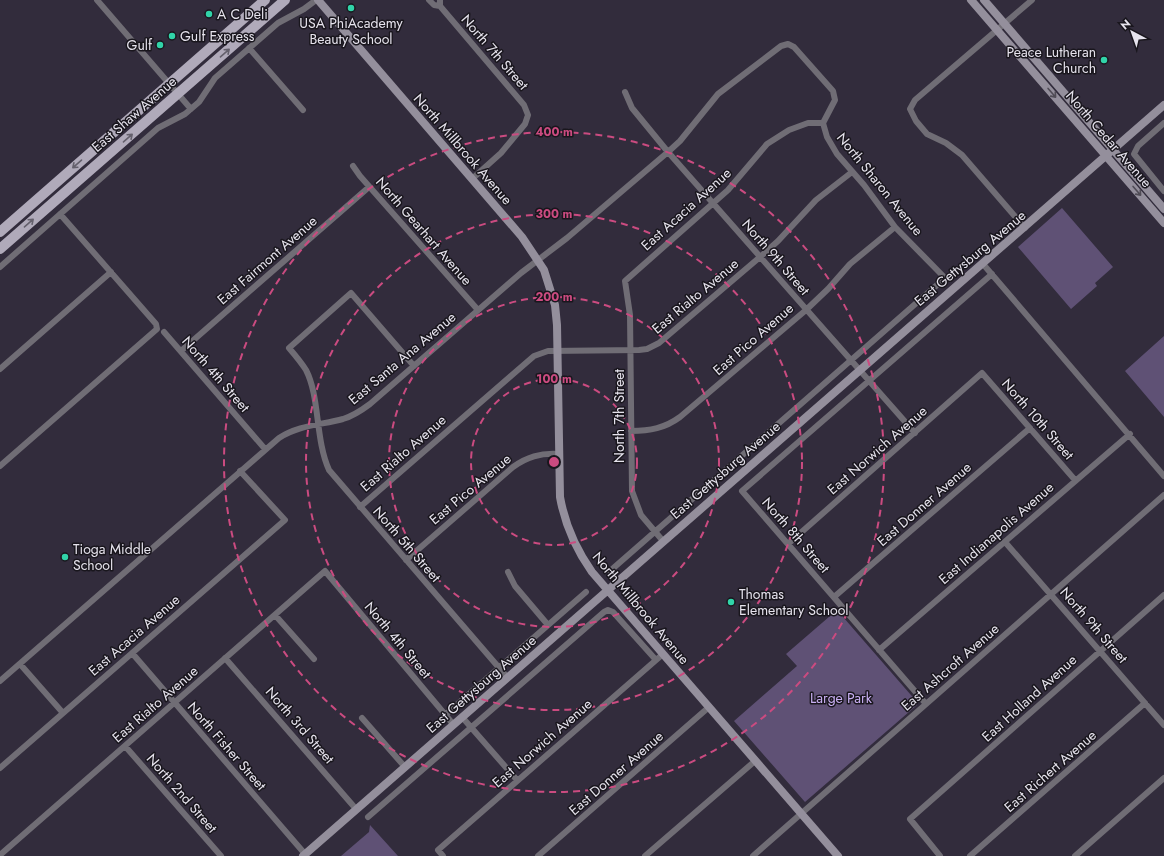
<svg xmlns="http://www.w3.org/2000/svg" width="1164" height="856" font-family="Jost,sans-serif">
  <rect width="100%" height="100%" fill="#322c3c"/>
  <path fill="#5f5175" d="M1062 208 1113 267 1095 283 1097 286 1071 309 1018 247Z
    M1164 336V417L1125 371Z
    M837 610 917 702V705L805 802 734 721 797 666 786 654Z
    M370 825 398 856H341L369 832Z"/>
  <g fill="none" stroke-linecap="round" stroke-linejoin="round">
    <path stroke="#706d75" stroke-width="6" d="M97 0 191 109
      M429 0 434 5 440 6
      M440 0V6L524 105 528 115 525 124 501 153 472 179
      M249 48 303 110
      M625 92 632 108 668 152 915 433
      M1164 123 1138 146 1134 154 1164 191
      M353 166 360 176 478 310
      M1025 228 962 155 946 143 927 134 916 121 910 109 915 100 1032 0
      M983 264 1164 476
      M0 267 158 128 185 114 199 102 215 78 278 23 304 9 316 0
      M164 332 265 449
      M181 351 369 187
      M414 366 351 293 289 348C295 355 301 362 306 370 320 397 315 439 329 470L507 677
      M0 369 111 272
      M631 431C650 431 665 428 680 417L806 310 828 289 850 264 895 227
      M0 466 157 329 156 324 60 214
      M360 507 534 356 548 351 639 350 647 349 659 343 760 257 778 241 816 200 852 172
      M663 541 641 515 632 491 630 315 625 281 728 190 767 144 789 130 808 123H823
      M1005 542 1164 725
      M788 544 982 373 1075 480
      M406 560 513 467C527 457 540 453 558 454
      M508 572 515 586 548 625
      M834 597 1030 428
      M275 615 314 659
      M879 650 1130 434
      M132 653 305 854
      M225 658 356 809
      M20 664 63 713
      M0 681 279 438C299 425 321 425 343 419 353 416 362 410 370 404L521 273 567 238 668 152 680 141 718 94 781 46 788 44 794 47 833 91 835 100 823 123 827 137 837 154 864 185 895 227 945 278 610 571
      M926 704 742 491 992 274
      M445 715 586 592
      M462 717 517 780
      M362 718 405 767
      M125 746 221 856
      M0 768 285 520 240 471
      M368 817 604 612 608 610 613 612 656 660
      M0 855 325 571 453 724
      M443 856 438 850 663 654
      M538 856 709 707
      M645 856 755 761
      M753 856 1164 495
      M940 856 910 819 1164 595
      M970 856 1145 703
      M1075 856 1164 778"/>
    <path stroke="#948f9c" stroke-width="8" d="M318 0 522 237 544 270 555 305 557 325 560 497C565 525 575 548 592 572L838 856
      M971 0 1164 223
      M984 0 1164 209
      M303 856 1164 105"/>
    <path stroke="#b0aaba" stroke-width="10" d="M0 232 265 0
      M0 249 285 0"/>
  </g>
  <defs><path id="oneway-shaft" d="M-6 0H5M1.5-3L5.5 0L1.5 3" fill="none" stroke-width="1.6" stroke-linecap="round" stroke-linejoin="round"/></defs>
  <g stroke="#64606c">
    <use href="#oneway-shaft" transform="translate(225 53) rotate(-41)"/>
    <use href="#oneway-shaft" transform="translate(128 138) rotate(-41)"/>
    <use href="#oneway-shaft" transform="translate(77 164) rotate(139)"/>
    <use href="#oneway-shaft" transform="translate(29 223) rotate(-41)"/>
  </g>
  <g stroke="#504c56">
    <use href="#oneway-shaft" transform="translate(1052 93) rotate(49)"/>
    <use href="#oneway-shaft" transform="translate(1137 191) rotate(49)"/>
  </g>
  <g fill="none" stroke="#cb4b80" stroke-width="2" stroke-dasharray="7 5">
    <circle cx="554" cy="462" r="83"/>
    <circle cx="554" cy="462" r="165"/>
    <circle cx="554" cy="462" r="248"/>
    <circle cx="554" cy="462" r="330"/>
  </g>
  <g fill="#31d4a9" stroke="#19161d" stroke-width="1.5">
    <circle cx="351" cy="8" r="4"/>
    <circle cx="209" cy="14" r="4"/>
    <circle cx="172" cy="36" r="4"/>
    <circle cx="160" cy="45" r="4"/>
    <circle cx="1104" cy="60" r="4"/>
    <circle cx="65" cy="557" r="4"/>
    <circle cx="731" cy="602" r="4"/>
  </g>
  <g text-anchor="middle" stroke-width="3" stroke-linejoin="round" paint-order="stroke">
    <g font-size="14" fill="#e6e3ed" stroke="#19161d" text-anchor="start">
      <text x="217" y="19">A C Deli</text>
      <text x="351" y="28" text-anchor="middle">USA PhiAcademy<tspan x="351" dy="16">Beauty School</tspan></text>
      <text x="180" y="41">Gulf Express</text>
      <text x="152" y="50" text-anchor="end">Gulf</text>
      <text x="1096" y="57" text-anchor="end">Peace Lutheran<tspan x="1096" dy="16">Church</tspan></text>
      <text x="73" y="554">Tioga Middle<tspan x="73" dy="16">School</tspan></text>
      <text x="739" y="599">Thomas<tspan x="739" dy="16">Elementary School</tspan></text>
    </g>
    <g font-size="14" fill="#e6e3ed" stroke="#19161d">
      <text transform="translate(495 52) rotate(49)" y="5">North 7th Street</text>
      <text transform="translate(134 114) rotate(-41)" y="5">East Shaw Avenue</text>
      <text transform="translate(1109 139) rotate(49)" y="5">North Cedar Avenue</text>
      <text transform="translate(463 149) rotate(49)" y="5">North Millbrook Avenue</text>
      <text transform="translate(880 184) rotate(51)" y="5">North Sharon Avenue</text>
      <text transform="translate(686 209) rotate(-42)" y="5">East Acacia Avenue</text>
      <text transform="translate(424 231) rotate(49)" y="5">North Gearhart Avenue</text>
      <text transform="translate(776 257) rotate(49)" y="5">North 9th Street</text>
      <text transform="translate(970 258) rotate(-40)" y="5">East Gettysburg Avenue</text>
      <text transform="translate(267 260) rotate(-41)" y="5">East Fairmont Avenue</text>
      <text transform="translate(695 296) rotate(-40)" y="5">East Rialto Avenue</text>
      <text transform="translate(753 339) rotate(-41)" y="5">East Pico Avenue</text>
      <text transform="translate(402 358) rotate(-40)" y="5">East Santa Ana Avenue</text>
      <text transform="translate(216 374) rotate(49)" y="5">North 4th Street</text>
      <text transform="translate(619 416) rotate(-90)" y="5">North 7th Street</text>
      <text transform="translate(1038 419) rotate(49)" y="5">North 10th Street</text>
      <text transform="translate(877 450) rotate(-41)" y="5">East Norwich Avenue</text>
      <text transform="translate(403 453) rotate(-41)" y="5">East Rialto Avenue</text>
      <text transform="translate(725 470) rotate(-41)" y="5">East Gettysburg Avenue</text>
      <text transform="translate(470 489) rotate(-40)" y="5">East Pico Avenue</text>
      <text transform="translate(924 504) rotate(-41)" y="5">East Donner Avenue</text>
      <text transform="translate(996 533) rotate(-41)" y="5">East Indianapolis Avenue</text>
      <text transform="translate(796 535) rotate(49)" y="5">North 8th Street</text>
      <text transform="translate(407 544) rotate(49)" y="5">North 5th Street</text>
      <text transform="translate(641 608) rotate(50)" y="5">North Millbrook Avenue</text>
      <text transform="translate(1094 625) rotate(49)" y="5">North 9th Street</text>
      <text transform="translate(134 635) rotate(-41)" y="5">East Acacia Avenue</text>
      <text transform="translate(398 640) rotate(50)" y="5">North 4th Street</text>
      <text transform="translate(950 667) rotate(-41)" y="5">East Ashcroft Avenue</text>
      <text transform="translate(481 684) rotate(-41)" y="5">East Gettysburg Avenue</text>
      <text transform="translate(1029 698) rotate(-42)" y="5">East Holland Avenue</text>
      <text transform="translate(155 704) rotate(-41)" y="5">East Rialto Avenue</text>
      <text transform="translate(300 725) rotate(49)" y="5">North 3rd Street</text>
      <text transform="translate(542 743) rotate(-41)" y="5">East Norwich Avenue</text>
      <text transform="translate(227 746) rotate(49)" y="5">North Fisher Street</text>
      <text transform="translate(1050 771) rotate(-41)" y="5">East Richert Avenue</text>
      <text transform="translate(616 773) rotate(-41)" y="5">East Donner Avenue</text>
      <text transform="translate(182 793) rotate(49)" y="5">North 2nd Street</text>
    </g>
    <g font-size="14" fill="#cab0f4" stroke="#19161d">
      <text x="841" y="703">Large Park</text>
    </g>
  </g>
  <circle cx="554" cy="462" r="6" fill="#cb4b80" stroke="#19161d" stroke-width="2"/>
  <g font-size="12" text-anchor="middle" font-weight="bold" fill="#cb4b80" stroke="#19161d" stroke-width="3" stroke-linejoin="round" paint-order="stroke">
    <text x="554" y="136">400 m</text>
    <text x="554" y="218">300 m</text>
    <text x="554" y="301">200 m</text>
    <text x="554" y="383">100 m</text>
  </g>
  <g transform="translate(1132 32) rotate(319)" stroke="#19161d" stroke-width="3" paint-order="stroke">
  <path d="M0-3L7 15L0 10L-7 15Z" fill="#e6e3ed"/>
  <text y="-6" font-size="11" font-weight="bold" text-anchor="middle" fill="#e6e3ed">N</text>
  </g>
</svg>
